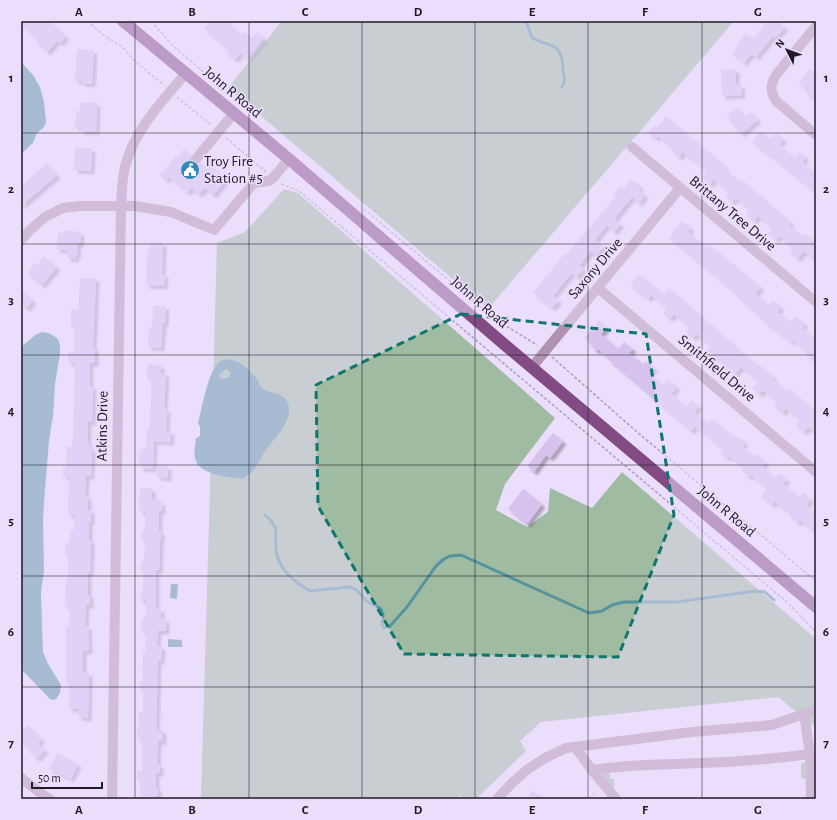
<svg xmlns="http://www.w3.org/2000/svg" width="837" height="820" font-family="'Alegreya Sans',sans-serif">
  <defs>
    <filter id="shadow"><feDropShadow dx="3.5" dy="3.5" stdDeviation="1" flood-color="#0004"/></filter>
  </defs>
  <rect width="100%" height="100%" fill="#ebdefd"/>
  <path fill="#9fbba1" d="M282 21H734L488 309 228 88Z
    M284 189 298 193 555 418 505 484 496 510 527 527 548 512 550 488 592 508 622 472 816 639V728L778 697 541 722 520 741 526 751 476 799H462L461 795 457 799H201L217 243 245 232Z
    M804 762 805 764 806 778 804 779 801 778V764Z
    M607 772 610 774V779H614V787H612L603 776V773Z"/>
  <path fill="#55939e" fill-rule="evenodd" d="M21 62 33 75 40 87 44 102 46 121 45 125 43 128 37 133 33 143 21 154Z
    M42 332 48 333 54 336 58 339 60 345V354L55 384 53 416 49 441 45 490 43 519 44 571 41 592 43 652 48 664 61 685 60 693 56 699 53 700 50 699 21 669V347L35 335Z
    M228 359C241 361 248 368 257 379 259 381 259 384 261 387 268 395 281 391 287 401 295 417 278 435 269 446 257 461 260 468 242 479 229 477 201 475 196 461 193 454 195 446 196 438L200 436V427L198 423C202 408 208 372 219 362 221 360 225 360 228 359ZM226 369 230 372V377L224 379 220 378 219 374Z
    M171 584H178L177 599 170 598Z
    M168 639 182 640V647H168Z"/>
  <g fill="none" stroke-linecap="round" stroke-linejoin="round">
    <path stroke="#55939e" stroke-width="3" d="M526 21 532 38C552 48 562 42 563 69 563 78 567 79 562 87
      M265 515C283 530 272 536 277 555 282 573 295 582 310 591L349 587 357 590 366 601 381 609 383 615 382 624 384 628 390 626 407 607 436 566 444 559 450 556 461 555 589 613 602 611 612 605 624 602H677L755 591 765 592 774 600"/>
  </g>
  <path fill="#d6c1ef" filter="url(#shadow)" d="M21 21H49L66 36 60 43 57 41 47 52 36 42 38 40 21 25Z
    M211 21H226L241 34 243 31 252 38 257 32 264 38 247 59 240 53 235 60 226 52 229 49 204 29Z
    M767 21H777L785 27 775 38 773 36 756 57 751 54 744 63 732 54 746 33 753 39Z
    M77 49 94 50 92 84 81 83 82 81H75Z
    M736 69V85L741 84 742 95 722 96 721 70Z
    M810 69 816 74V101L805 92 807 90 798 83Z
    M81 102 97 103 96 132 80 131V127H75L76 111H80Z
    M737 107 745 117 751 112 758 120 741 134 726 116Z
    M666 116 725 166 724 168 740 182 742 180 791 222 789 225 803 236 805 234 816 242V262L804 251 797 259 790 252 793 248 779 236 776 240 768 233 772 228 758 216 754 221 746 214 750 209 736 198 732 202 725 196 729 192 714 179 710 184 702 178 707 171 683 152 679 157 672 151 674 149 658 136 656 138 648 133 655 125 658 127Z
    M761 131 771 139 776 133 784 139 779 144 795 158 800 152 806 157 802 162 816 174V193L770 155V156L752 142Z
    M75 148H92L91 171 74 170Z
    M184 149 191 155 190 161 192 164 198 165 201 163 207 169 210 165 218 172 217 174 225 181 213 195 205 188 199 194 191 188 187 193 169 177 166 180 160 175 176 156 177 158Z
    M47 163 57 175 21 206V186Z
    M631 179 640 186 638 189 645 195 639 203 632 197 614 219 621 224 614 232 607 225 595 240 603 247 596 255 591 251 579 266 583 269 577 277 572 273 564 282 553 296 559 300 552 308 533 293 564 254 566 255 616 196 614 194 620 187 623 189Z
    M682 221 691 228 688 232 706 247 708 244 761 287 755 294 769 305 773 300 781 307 777 312 790 322 795 316 805 324 802 328 816 339V362L804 353 806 351 793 340 791 342 767 324 759 317 760 315 738 297V296L718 278 669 238Z
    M64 230 81 232 80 244H78L77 255H76L75 259 67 258V250L56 249 58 232 64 233Z
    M151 242 163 243 162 274H165L164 286 146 285 148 249H150Z
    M44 256 57 267 42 285 27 273 35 263 37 265Z
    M639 274 664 294 669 288 757 365 758 364 774 377 772 379 786 390 788 388 816 412V433L808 427 804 432 795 425 800 419 786 408 782 413 774 406 777 402 763 390 759 394 752 388 758 381 741 367 735 374 707 351 711 346 697 334 693 338 686 332 690 327 674 314 670 319 663 313 667 309 651 295 648 299 630 285Z
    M80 278H96L93 347H95V363H90V386H93L92 422H88V427L87 442H89V447L92 448 91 476H86L85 497H88V510H91V522H89V540H91L90 573H88V595H90V605H86L85 626H88L89 651H83V672L89 673 88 718 78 717V709H69V683H66V626H69L70 607H65L66 577H68V555H65L66 543H70V530H74V515H68L69 476H63V467H66L67 447H72L73 435 75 363H68V352H74V327H71V309H78Z
    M21 291 33 300 27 308 21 304Z
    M153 305 166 306 165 323H163L161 348 148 347 149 327H152Z
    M599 320 607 327 601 334 618 349 624 342 633 349 629 353 643 364 646 361 655 368 649 374 663 385 668 379 677 387 671 394 686 406 691 400 699 406 694 412 708 423 712 419 734 437 735 435 745 442 742 446 754 456 756 454 766 462 762 467 775 478 779 473 787 479 783 484 799 497 803 492 811 499 806 505 816 513V533L800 520 798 523 789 516 791 514 775 501 772 505 761 496 767 489 751 475 749 477 742 471 744 468 729 456 727 458 720 453 723 449 695 426 691 431 652 398 653 397 609 360 610 359 598 349 596 351 591 346 592 344 585 338Z
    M148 364 161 365V373H166L164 409 167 410 166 431H171L170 442 154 441 153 469 140 468V462H138L139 454H141V449H146L147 430H149L152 379H147Z
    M553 433 563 441 550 458 546 455 534 472 527 466Z
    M157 466H168V478L157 477Z
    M140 488H152V499H158V502H162V511H159V531H161V541H160L159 570H156V608L161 609V619H166V631H158L157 646H162L161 661H158L156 730H163V741H158L157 764H160V773H156V788H158V796H155V799H140V781H137V771H142V743H140V738H137V727H139V712H143V691H140V682H142L143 652H145L146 631H141V621H143V616H146V601H140L141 591H143V570H140L141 561H144L145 541H142V531H145V511H139Z
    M523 489 542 504 527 524 508 509Z
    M27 725 42 739 38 743 45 750 37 759 21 742V731Z
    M57 753 78 764 71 779 49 769Z
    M532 791 547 799H527Z"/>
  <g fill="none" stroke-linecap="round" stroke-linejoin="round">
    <path stroke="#aba0b9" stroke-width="1.5" stroke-dasharray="3 2" stroke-linecap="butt" d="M87 21 106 37 121 46 137 63 164 85
      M151 21 172 45 215 82
      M177 97 211 125
      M226 138 266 172
      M281 184 299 191 788 603 816 632
      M364 209 495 319 537 345
      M552 357 637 432 816 581
      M590 799 596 791"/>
    <path stroke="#b192b0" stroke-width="10" d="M816 26 776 75C770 85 770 91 776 101L816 135
      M632 147 816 302
      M196 159 234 113
      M21 240 31 229 45 217 63 208 80 206H135L171 212 214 230 254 183 269 181 273 178 289 159
      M598 288 816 472
      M532 367 680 188
      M804 714 810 754
      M575 747 592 770
      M21 778 43 795 50 799
      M112 799 121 206C122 189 122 173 128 157 139 125 165 98 186 73
      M497 799 513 782 528 769 545 758 566 748 692 732 772 725 816 710
      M616 799 592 770C628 764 664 765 700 763 737 762 773 759 810 754L811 799"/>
    <path stroke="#834b83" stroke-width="12" d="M123 21 289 159 505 345 816 607"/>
  </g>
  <path d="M0 0H837V820H0ZM461 314 646 334 674 515 618 657 404 654 318 506 316 385Z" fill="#ebdefd" fill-opacity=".55" fill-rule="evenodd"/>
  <path fill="none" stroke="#0f766e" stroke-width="3" stroke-dasharray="8 5" stroke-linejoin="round" d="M461 314 646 334 674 515 618 657 404 654 318 506 316 385Z"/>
  <path fill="none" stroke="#1f1a25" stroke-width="1" stroke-opacity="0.55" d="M135 21V799M249 21V799M362 21V799M475 21V799M588 21V799M702 21V799M21 133H816M21 244H816M21 355H816M21 465H816M21 576H816M21 687H816"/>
  <defs>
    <g id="civic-disc" transform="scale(1)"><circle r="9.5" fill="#3089b7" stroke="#ebdefd"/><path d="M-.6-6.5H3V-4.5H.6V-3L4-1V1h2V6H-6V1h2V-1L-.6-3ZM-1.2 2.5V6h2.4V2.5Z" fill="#fff"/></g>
  </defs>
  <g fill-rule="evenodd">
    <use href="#civic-disc" x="190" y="170"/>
  </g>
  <g text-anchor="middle" stroke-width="3" stroke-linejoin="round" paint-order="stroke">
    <g font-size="15" fill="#1f1a25" stroke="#ebdefd">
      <text transform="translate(233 92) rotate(40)" y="5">John R Road</text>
      <text transform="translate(733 213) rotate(40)" y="5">Brittany Tree Drive</text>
      <text transform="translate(595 268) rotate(-50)" y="5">Saxony Drive</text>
      <text transform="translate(480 302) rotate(41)" y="5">John R Road</text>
      <text transform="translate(717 368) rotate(40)" y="5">Smithfield Drive</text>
      <text transform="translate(102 426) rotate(-89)" y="5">Atkins Drive</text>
      <text transform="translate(727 511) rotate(40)" y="5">John R Road</text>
    </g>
    <g font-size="15" fill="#1f1a25" stroke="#ebdefd" text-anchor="start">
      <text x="204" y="166">Troy Fire<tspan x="204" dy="17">Station #5</tspan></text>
    </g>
  </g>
  <rect width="837" height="820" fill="none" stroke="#ebdefd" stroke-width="44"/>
  <g transform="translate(787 50) rotate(312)" stroke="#ebdefd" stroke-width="3" paint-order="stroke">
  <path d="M0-3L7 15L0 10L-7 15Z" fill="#1f1a25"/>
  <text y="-6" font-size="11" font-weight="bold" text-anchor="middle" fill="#1f1a25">N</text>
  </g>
  <path d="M32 782v6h70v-6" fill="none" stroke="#1f1a25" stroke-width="2"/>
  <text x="38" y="782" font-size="12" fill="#1f1a25" stroke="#ebdefd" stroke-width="3" paint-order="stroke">50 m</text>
  <rect x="22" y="22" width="793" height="776" fill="none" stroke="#1f1a25" stroke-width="1.5"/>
  <g font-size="13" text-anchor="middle" font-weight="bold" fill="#1f1a25">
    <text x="79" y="16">A</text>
    <text x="192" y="16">B</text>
    <text x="305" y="16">C</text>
    <text x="418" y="16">D</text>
    <text x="532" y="16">E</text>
    <text x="645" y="16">F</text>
    <text x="758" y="16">G</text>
    <text x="11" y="82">1</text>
    <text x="826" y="82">1</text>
    <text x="11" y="193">2</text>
    <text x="826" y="193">2</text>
    <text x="11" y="304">3</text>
    <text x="826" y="304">3</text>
    <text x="11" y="415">4</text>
    <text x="826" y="415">4</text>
    <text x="11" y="525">5</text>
    <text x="826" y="525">5</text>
    <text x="11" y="636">6</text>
    <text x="826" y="636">6</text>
    <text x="11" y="747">7</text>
    <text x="826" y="747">7</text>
    <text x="79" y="814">A</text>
    <text x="192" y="814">B</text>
    <text x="305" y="814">C</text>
    <text x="418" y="814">D</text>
    <text x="532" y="814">E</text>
    <text x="645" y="814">F</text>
    <text x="758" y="814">G</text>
  </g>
</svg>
